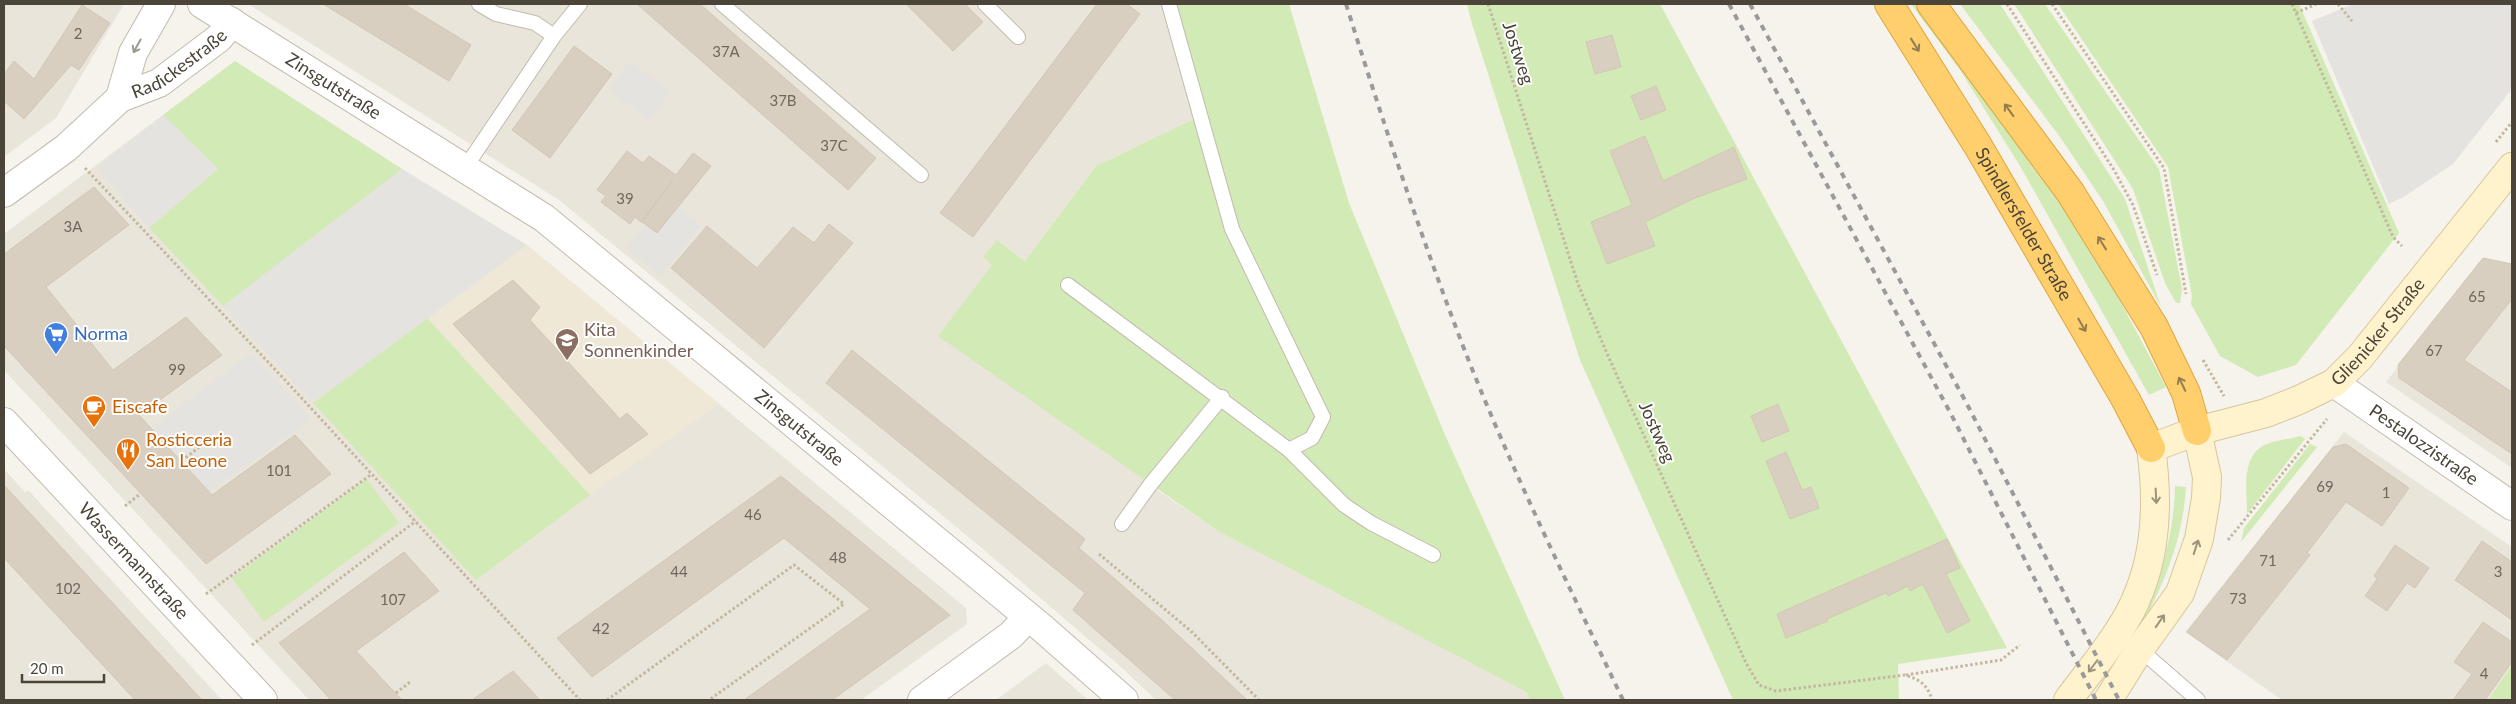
<svg xmlns="http://www.w3.org/2000/svg" width="2516" height="704" font-family="Lato,sans-serif">
  <rect width="100%" height="100%" fill="#f6f3ec"/>
  <path fill="#eae5da" d="M4 4H123V6L56 118 4 157Z
    M248 4H1164L1194 119 1096 166 1025 261 997 240 992 265 1150 485 1218 531 1526 692 1530 700H1156L1121 667 977 544 559 200Z
    M235 61 402 169 527 245 966 608 967 624 861 700H309L4 370V234Z
    M2483 258 2512 265V468L2386 382Z
    M2344 432 2512 547V700H2282L2185 632Z
    M4 469 25 492 28 490 222 700H4Z
    M1046 663 1088 700H996Z"/>
  <path fill="#efe8d6" d="M527 245 719 404 590 495 427 318Z"/>
  <path fill="#d2eab5" d="M1167 4H1289L1349 203 1445 435 1565 700H1530L1526 692 1218 531 938 336 992 265 983 257 997 240 1025 261 1096 166 1194 119Z
    M1467 4H1660L2007 648 1898 664 1899 700H1733L1580 360 1472 24Z
    M1911 4H1916L2067 212 2111 284 2166 387 2149 395 2020 166 1960 70Z
    M1960 4H2000L2125 199 2161 307 2103 201 2060 137Z
    M2014 4H2045L2159 169 2182 289 2180 303H2176L2165 283 2133 189Z
    M2058 4H2299L2399 233 2296 365 2258 377 2220 356 2191 304 2192 296 2168 167Z
    M235 61 402 169 223 306 149 228 218 169 163 115Z
    M427 318 590 495 476 580 313 403Z
    M2301 436 2305 439 2247 514C2247 492 2240 454 2267 444 2277 440 2290 439 2301 436Z
    M2310 444 2317 447 2241 542 2244 528Z
    M367 479 399 523 264 622 232 578Z
    M2175 486 2186 487C2183 537 2167 577 2144 621L2140 617C2162 575 2174 534 2175 486Z
    M2512 666V700H2488Z"/>
  <path fill="#e5e3e0" d="M2353 4H2512V89L2453 164 2405 196 2389 204 2312 21Z
    M630 61 671 92 650 120 608 90Z
    M163 115 218 169 149 228 97 167Z
    M402 169 527 245 313 403 223 306Z
    M668 198 702 225 661 276 626 248Z
    M251 353 311 419 210 492 151 428Z"/>
  <path fill="#d8cfc1" stroke="#d3c7b4" d="M323 4H404L471 45 449 81Z
    M637 4H700L876 158 848 190Z
    M906 4H965L983 22 953 51Z
    M1097 4H1127L1140 14 973 237 940 213Z
    M82 5 110 23 79 70 71 65 24 119 4 101V74L14 61 34 79Z
    M1612 35 1621 67 1595 74 1586 42Z
    M574 46 612 74 550 158 512 130Z
    M1656 86 1666 110 1641 120 1631 96Z
    M1645 136 1663 181 1734 147 1747 179 1695 198 1645 222 1655 246 1607 264 1591 222 1632 205 1610 151Z
    M627 151 643 163 649 156 676 175 693 153 711 166 657 233 642 222 673 180 641 222 635 217 630 224 601 202 606 196 597 190Z
    M94 187 129 225 46 287 113 370 186 317 222 355 139 415 212 495 295 435 331 474 206 564 4 346V254Z
    M829 224 853 243 764 348 671 268 707 226 757 268 793 227 814 243Z
    M2483 258 2512 264V299L2464 360 2512 392V454L2399 378 2398 365Z
    M513 280 540 307 530 320 620 419 627 413 648 434 590 474 453 324Z
    M852 350 1085 539 1079 548 1162 620 1247 700H1175L1073 610 1085 593 826 383Z
    M1778 404 1789 431 1762 442 1751 416Z
    M2346 444 2409 488 2382 526 2346 502 2307 553 2310 555 2227 660 2187 632 2333 447Z
    M1786 452 1802 490 1811 487 1819 508 1790 519 1766 461Z
    M781 476 950 615 832 700H744L870 609 784 538 592 677 557 638Z
    M4 485 202 700H135L4 558Z
    M1947 539 1960 568 1946 574 1970 621 1947 633 1923 584 1910 591 1908 586 1888 596 1886 593 1827 619 1828 621 1786 638 1777 614Z
    M2482 541 2512 562V620L2455 580Z
    M2395 545 2429 568 2415 588 2407 583 2387 611 2365 596 2377 579 2374 576Z
    M404 552 439 591 356 651 402 700H331L279 643Z
    M2483 622 2512 642V662L2485 700H2453L2472 674 2454 662Z
    M513 671 540 700H472Z"/>
  <g fill="none" stroke-linecap="round" stroke-linejoin="round">
    <g stroke="#c2bbae" stroke-width="16">
      <path id="lane" d="M479 4 496 14 535 23 554 36
        M722 4 921 175
        M985 4 1018 37
        M1169 4 1232 229 1323 417 1312 438 1289 450
        M465 168 554 36 580 4
        M1068 285 1289 450 1344 505 1371 523 1433 555
        M1122 524 1150 485 1222 397
        M2136 646 2198 700"/>
    </g>
    <g stroke="#c2bbae" stroke-width="30">
      <g id="street">
        <path id="s1" d="M202 4 544 218 1041 627 1124 700"/>
        <path d="M120 98 133 53 161 4"/>
        <path id="s2" d="M4 193 66 148 120 98 159 83 219 38 232 22"/>
        <path id="s3" d="M2334 383 2512 506"/>
        <path id="s4" d="M4 422 263 700"/>
        <path d="M922 700 1011 635 1028 617"/>
      </g>
    </g>
    <g stroke="#d6c79b" stroke-width="30">
      <g id="secondary">
        <path id="s5" d="M2068 700C2084 678 2103 656 2118 632 2156 576 2160 512 2151 448L2197 431 2266 413 2299 400 2334 383 2360 357 2512 167"/>
        <path d="M2108 700 2140 649 2180 593 2199 539 2206 498 2207 477 2197 431"/>
      </g>
    </g>
    <g stroke="#e0a43c" stroke-width="30">
      <g id="highway">
        <path id="s6" d="M1889 4 1978 146 2126 400 2151 448"/>
        <path d="M1931 4 2070 192 2154 327 2186 393 2197 431"/>
      </g>
    </g>
    <path stroke="#c4b79f" stroke-width="3" stroke-dasharray="2.5 2.5" stroke-linecap="butt" d="M1488 4 1578 284 1605 349 1746 663 1759 685 1776 691 1905 675C1919 679 1928 685 1932 700
      M2007 4 2114 170 2133 205 2157 275
      M2052 4 2164 168 2186 294
      M2292 4 2393 237 2402 246
      M2338 4 2352 21
      M2296 13 2316 4
      M2496 142 2512 122
      M85 168 285 380 580 700
      M2203 360 2224 396
      M182 461 204 443
      M125 506 140 494
      M2228 540 2327 419
      M1099 554 1192 632 1259 700
      M206 594 372 474
      M252 645 416 521
      M1906 675 2001 660 2020 645
      M396 693 410 682
      M607 700 794 565 844 604 709 700"/>
    <use href="#lane" stroke="#fff" stroke-width="14"/>
    <use href="#street" stroke="#fff" stroke-width="28"/>
    <use href="#secondary" stroke="#fff3cd" stroke-width="28"/>
    <use href="#highway" stroke="#ffcf6e" stroke-width="28"/>
    <path stroke="#9a9a9a" stroke-width="4" stroke-dasharray="6 6" stroke-linecap="butt" d="M1346 4C1382 119 1420 234 1463 346 1510 467 1568 584 1623 700
      M1729 4 1951 414 2096 700
      M1750 4 1968 406 2119 700"/>
  </g>
  <defs><path id="oneway-shaft" d="M-6 0H5M1.5-3L5.5 0L1.5 3" fill="none" stroke-width="1.6" stroke-linecap="round" stroke-linejoin="round" transform="scale(1.25)"/></defs>
  <g stroke="#937c4e">
    <use href="#oneway-shaft" transform="translate(1915 45) rotate(58)"/>
    <use href="#oneway-shaft" transform="translate(2009 110) rotate(-126)"/>
    <use href="#oneway-shaft" transform="translate(2102 243) rotate(-122)"/>
    <use href="#oneway-shaft" transform="translate(2082 325) rotate(60)"/>
    <use href="#oneway-shaft" transform="translate(2182 384) rotate(-116)"/>
  </g>
  <use stroke="#9c9892" href="#oneway-shaft" transform="translate(137 46) rotate(119)"/>
  <g stroke="#9c937c">
    <use href="#oneway-shaft" transform="translate(2156 496) rotate(87)"/>
    <use href="#oneway-shaft" transform="translate(2196 547) rotate(-72)"/>
    <use href="#oneway-shaft" transform="translate(2160 621) rotate(-55)"/>
    <use href="#oneway-shaft" transform="translate(2093 666) rotate(127)"/>
  </g>
  <defs>
    <g id="supermarket-pin" transform="scale(1.25)"><path d="M0 17L-7.5 6A9.5 9.5 0 1 1 7.5 6Z" fill="#3f7fe0" stroke="#fff"/><path d="M-6-5.5h2.5l.6 2H6L4.5 2H-2.5L-4.4-4H-6ZM-1.5 3.2a1.3 1.3 0 1 0 .1 0ZM3 3.2a1.3 1.3 0 1 0 .1 0Z" fill="#fff"/></g>
    <g id="school-pin" transform="scale(1.25)"><path d="M0 17L-7.5 6A9.5 9.5 0 1 1 7.5 6Z" fill="#8d6e63" stroke="#fff"/><path d="M0-5L7-2L0 1L-7-2ZM-4 1L0 2.5L4 1V4Q0 6-4 4Z" fill="#fff"/></g>
    <g id="cafe-pin" transform="scale(1.25)"><path d="M0 17L-7.5 6A9.5 9.5 0 1 1 7.5 6Z" fill="#e8710a" stroke="#fff"/><path d="M-5.5-4.5H6V0H3Q3 3.5 0 3.5H-2.5Q-5.5 3.5-5.5 0ZM3-3.2v2h1.7v-2ZM-6 4.5H4V6H-6Z" fill="#fff"/></g>
    <g id="restaurant-pin" transform="scale(1.25)"><path d="M0 17L-7.5 6A9.5 9.5 0 1 1 7.5 6Z" fill="#e8710a" stroke="#fff"/><path d="M-5-6h1v4h1v-4h1v4h1v-4h1v5L-1.5 .5V6h-2V.5L-5-1ZM5-6V6H3V1.5H1.5Q1.5-4 5-6Z" fill="#fff"/></g>
  </defs>
  <g fill-rule="evenodd">
    <use href="#supermarket-pin" x="56" y="334"/>
    <use href="#school-pin" x="567" y="340"/>
    <use href="#cafe-pin" x="94" y="407"/>
    <use href="#restaurant-pin" x="128" y="450"/>
  </g>
  <g text-anchor="middle" stroke-width="4" stroke-linejoin="round" paint-order="stroke">
    <g font-size="15" fill="#6e675b">
      <text x="78" y="39">2</text>
      <text x="726" y="57">37A</text>
      <text x="783" y="106">37B</text>
      <text x="834" y="151">37C</text>
      <text x="625" y="204">39</text>
      <text x="73" y="232">3A</text>
      <text x="2477" y="302">65</text>
      <text x="2434" y="356">67</text>
      <text x="177" y="375">99</text>
      <text x="279" y="476">101</text>
      <text x="2325" y="492">69</text>
      <text x="2386" y="498">1</text>
      <text x="753" y="520">46</text>
      <text x="838" y="563">48</text>
      <text x="2268" y="566">71</text>
      <text x="679" y="577">44</text>
      <text x="2498" y="577">3</text>
      <text x="68" y="594">102</text>
      <text x="2238" y="604">73</text>
      <text x="393" y="605">107</text>
      <text x="601" y="634">42</text>
      <text x="2484" y="679">4</text>
    </g>
    <g font-size="18" fill="#4b4439" stroke="#fff">
      <text transform="translate(1518 53) rotate(72)" y="6">Jostweg</text>
      <text dy="6" stroke="none"><textPath href="#s2" startOffset="219">Radickestraße</textPath></text>
      <text dy="6" stroke="none"><textPath href="#s1" startOffset="155">Zinsgutstraße</textPath></text>
      <text dy="6" stroke="none"><textPath href="#s6" startOffset="258">Spindlersfelder Straße</textPath></text>
      <text dy="6" stroke="none"><textPath href="#s5" startOffset="538">Glienicker Straße</textPath></text>
      <text dy="6" stroke="none"><textPath href="#s1" startOffset="734">Zinsgutstraße</textPath></text>
      <text transform="translate(1657 432) rotate(66)" y="6">Jostweg</text>
      <text dy="6" stroke="none"><textPath href="#s3" startOffset="109">Pestalozzistraße</textPath></text>
      <text dy="6" stroke="none"><textPath href="#s4" startOffset="190">Wassermannstraße</textPath></text>
    </g>
    <g font-size="18" fill="#785e54" stroke="#fff" text-anchor="start">
      <text x="584" y="336">Kita<tspan x="584" dy="21">Sonnenkinder</tspan></text>
    </g>
    <g font-size="18" fill="#366cbe" stroke="#fff" text-anchor="start">
      <text x="74" y="340">Norma</text>
    </g>
    <g font-size="18" fill="#c56008" stroke="#fff" text-anchor="start">
      <text x="112" y="413">Eiscafe</text>
      <text x="146" y="446">Rosticceria<tspan x="146" dy="21">San Leone</tspan></text>
    </g>
  </g>
  <rect width="2516" height="704" fill="none" stroke="#4b4439" stroke-width="10"/>
  <path d="M22 674v8h82v-8" fill="none" stroke="#4b4439" stroke-width="2.5"/>
  <text x="30" y="674" font-size="15" fill="#4b4439" stroke="#ffffff" stroke-width="4" paint-order="stroke">20 m</text>
</svg>
